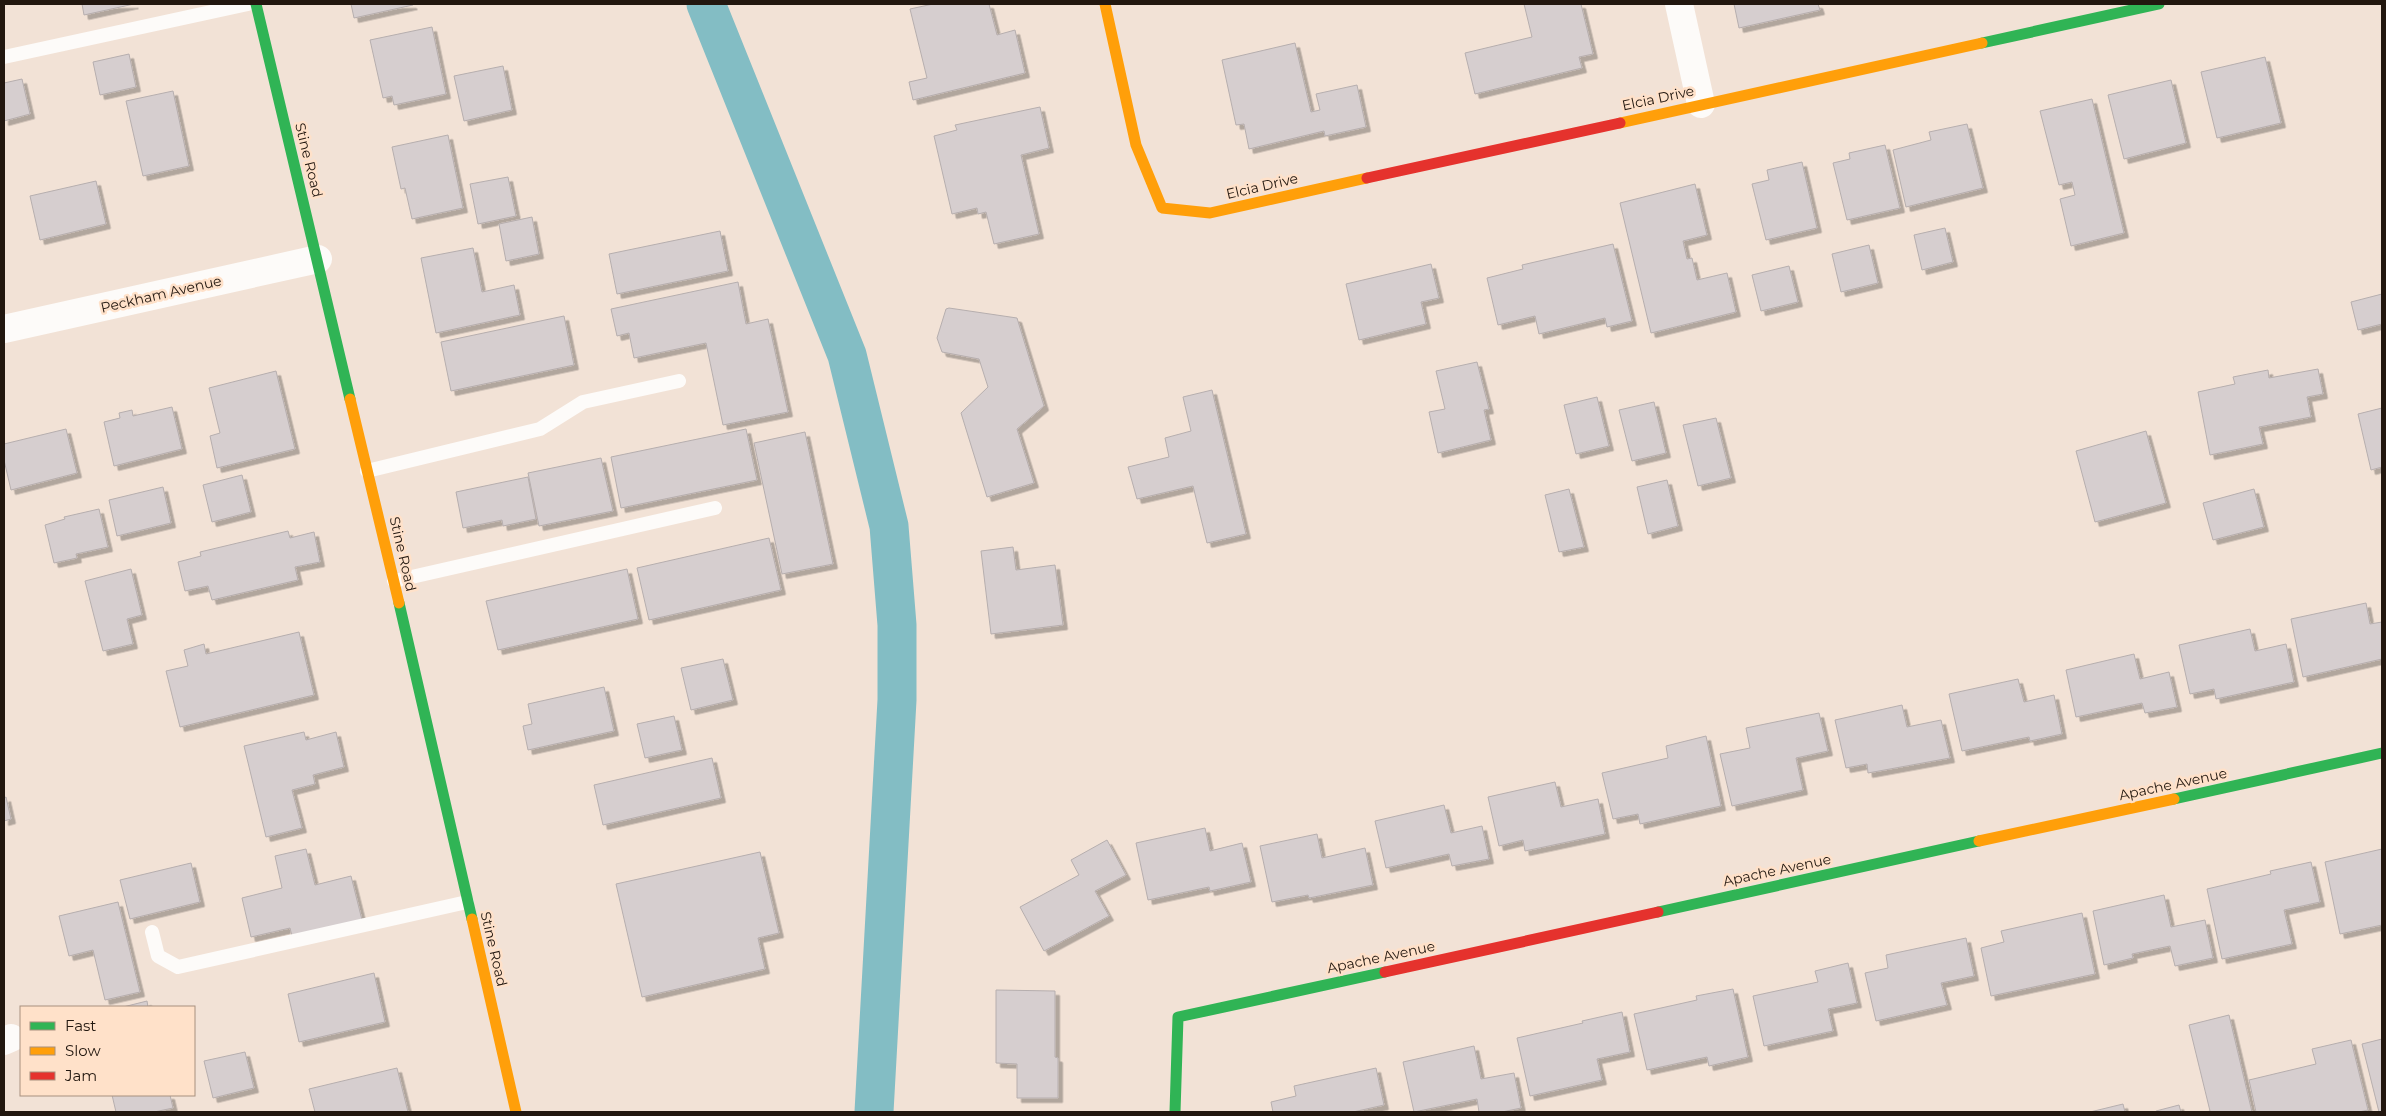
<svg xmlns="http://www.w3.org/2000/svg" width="2386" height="1116" font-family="Montserrat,sans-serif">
  <defs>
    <filter id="shadow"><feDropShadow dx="4.5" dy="4.5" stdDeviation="0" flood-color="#0004"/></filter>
  </defs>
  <rect width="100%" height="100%" fill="#f2e2d6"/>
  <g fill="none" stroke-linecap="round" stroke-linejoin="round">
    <path stroke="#83bdc4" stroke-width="39" d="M706 4 847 355 889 526 897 625V700L874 1112"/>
  </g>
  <path fill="#d6cecf" stroke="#b6aeae" filter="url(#shadow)" d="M82 4H134L84 15Z
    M351 4H412L413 5 354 18Z
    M933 4H989L997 35 1015 30 1025 73 913 100 909 82 927 78 910 9Z
    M1524 4H1581L1593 54 1579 57 1582 68 1475 94 1465 53 1532 37Z
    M1734 4H1818L1820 10 1739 28Z
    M432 27 446 94 394 105 392 96 383 98 370 40Z
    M1295 43 1311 112 1320 110 1316 94 1357 85 1366 127 1325 136 1324 131 1249 149 1244 124 1236 125 1222 60Z
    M129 54 136 87 100 95 93 62Z
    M2265 57 2281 123 2217 138 2201 72Z
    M503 66 512 110 464 121 454 76Z
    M22 79 30 114 4 121V83Z
    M2171 80 2186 143 2124 159 2108 95Z
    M173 91 189 166 143 176 126 101Z
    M2092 99 2124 233 2071 246 2060 199 2075 195 2072 182 2059 185 2040 111Z
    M1040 107 1049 148 1021 155 1039 234 994 244 986 212 978 214 977 208 952 214 934 136 957 130 955 125Z
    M1967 124 1983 188 1906 207 1893 150 1931 140 1929 132Z
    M448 135 463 208 412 219 405 188 401 189 392 147Z
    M1885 145 1900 208 1847 220 1833 163 1850 159 1849 153Z
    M1802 162 1817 228 1766 240 1752 184 1769 180 1767 170Z
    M508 177 516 216 478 224 470 184Z
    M96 181 106 224 40 240 30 196Z
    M1695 184 1707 235 1683 241 1687 259 1692 258 1697 280 1727 273 1736 312 1651 333 1620 203Z
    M532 217 539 254 506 261 499 224Z
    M1945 228 1953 262 1922 270 1914 235Z
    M720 231 728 271 617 294 609 254Z
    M1613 244 1632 321 1607 327 1605 318 1539 334 1535 316 1498 325 1487 278 1523 269 1522 265Z
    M1869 245 1878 283 1841 292 1832 254Z
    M473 248 482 292 514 285 520 315 436 333 421 258Z
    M1431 264 1439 298 1421 302 1426 324 1359 340 1346 284Z
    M1789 266 1798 302 1761 311 1752 275Z
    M738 282 746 324 768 319 788 412 723 425 706 343 634 358 629 333 617 336 611 309Z
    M2382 294V324L2358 330 2351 302Z
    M949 308 1017 318 1044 406 1017 429 1034 483 987 497 961 413 988 387 979 359 942 352 937 338 946 309Z
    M564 316 574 365 451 391 441 342Z
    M1477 362 1489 409 1484 410 1491 440 1438 453 1429 412 1445 409 1436 371Z
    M2318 369 2323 394 2307 397 2311 417 2259 427 2263 444 2210 455 2198 392 2235 384 2233 377 2268 370 2269 378Z
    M276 371 295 449 217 468 210 436 220 433 209 388Z
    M1212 390 1246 534 1207 543 1193 486 1137 499 1128 467 1169 457 1165 438 1191 431 1183 397Z
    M1597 397 1609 446 1576 454 1564 405Z
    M1654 402 1666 453 1632 461 1619 410Z
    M172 407 182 449 114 466 104 422 120 418 119 413 132 410 133 416Z
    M2382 408V467L2371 470 2358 414Z
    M1716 418 1731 478 1698 486 1683 425Z
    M66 429 77 473 11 490 4 460V444Z
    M746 429 757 480 621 508 611 457Z
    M2146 431 2166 503 2095 522 2076 451Z
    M805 432 833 564 782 574 754 443Z
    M601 458 613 511 539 526 528 473Z
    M242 475 251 512 212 522 203 485Z
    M528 477 536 519 503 526 502 520 463 528 456 492Z
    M1667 480 1678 526 1648 534 1637 487Z
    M163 487 171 523 117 536 109 500Z
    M1569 489 1584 547 1559 552 1545 495Z
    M2254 489 2264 527 2213 540 2203 503Z
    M99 509 108 547 76 554 77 558 54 563 45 525 65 519 64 517Z
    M288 531 290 538 314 532 320 562 295 567 298 580 212 600 208 586 185 591 178 562 201 556 200 552Z
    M769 538 781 590 649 620 637 568Z
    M1013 547 1016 570 1055 565 1063 625 991 634 981 551Z
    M131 569 142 615 127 619 133 644 103 651 85 581Z
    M627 569 638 619 498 650 486 601Z
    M2366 603 2370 624 2382 622V659L2303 677 2291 619Z
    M2250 629 2255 651 2286 644 2294 682 2216 699 2214 689 2190 694 2179 645Z
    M299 632 314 695 180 727 166 671 188 666 184 650 204 644 206 654Z
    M2134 654 2140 679 2169 672 2177 707 2145 713 2142 703 2076 717 2066 670Z
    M723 659 733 700 691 710 681 668Z
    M2018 679 2024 702 2054 695 2062 734 2030 741 2029 737 1962 751 1949 694Z
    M604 687 614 731 528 750 523 726 532 724 528 704Z
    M1902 705 1907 727 1941 720 1950 758 1868 773 1867 764 1846 768 1835 720Z
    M1819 713 1828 751 1796 758 1803 790 1732 806 1720 754 1750 748 1746 728Z
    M674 716 682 750 645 758 637 724Z
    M304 732 306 740 336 732 344 767 313 775 315 784 292 790 302 828 266 837 244 746Z
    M1706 736 1721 806 1640 824 1638 814 1613 819 1602 773 1668 758 1666 746Z
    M712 758 721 798 603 825 594 785Z
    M1555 782 1561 807 1598 799 1605 834 1525 851 1523 840 1499 846 1488 797Z
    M6 797 11 819 4 821V798Z
    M1444 805 1451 833 1482 826 1489 859 1452 866 1449 854 1386 868 1375 821Z
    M1205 828 1210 851 1242 843 1251 882 1210 891 1209 887 1148 900 1136 843Z
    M1317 834 1322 858 1365 848 1373 885 1309 898 1308 895 1272 902 1260 846Z
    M1107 840 1126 875 1095 891 1109 916 1044 951 1020 907 1079 875 1071 860Z
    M306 849 315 885 351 876 362 920 292 936 290 928 251 937 242 898 282 888 275 856Z
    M2382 849V925L2340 934 2325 862Z
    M760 852 779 933 758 938 765 969 642 997 616 884Z
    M2311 862 2320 902 2284 910 2292 944 2222 959 2207 889 2271 874 2270 871Z
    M191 863 200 902 130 919 120 880Z
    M2164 895 2171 927 2205 920 2213 958 2175 966 2170 946 2132 954 2133 958 2104 965 2093 911Z
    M118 902 140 992 105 1000 93 950 69 956 59 916Z
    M2082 913 2095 974 1991 996 1981 948 2004 942 2001 931Z
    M1966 938 1974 976 1941 983 1947 1005 1876 1021 1865 973 1888 968 1886 955Z
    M1848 963 1857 1003 1828 1009 1833 1031 1764 1046 1753 996 1818 982 1815 971Z
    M374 973 385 1022 299 1042 288 994Z
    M1733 989 1748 1057 1709 1066 1707 1057 1647 1070 1634 1014 1697 1000 1696 996Z
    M996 990 1055 991V1057L1058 1058V1098H1017V1064L996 1063Z
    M147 1001 148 1007H123Z
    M1622 1012 1630 1052 1597 1059 1602 1080 1530 1096 1517 1038 1583 1023 1582 1021Z
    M2229 1015 2252 1112H2206L2210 1111 2189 1025Z
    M2382 1039V1112H2379L2362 1044Z
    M2351 1040 2368 1110 2359 1112H2256L2249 1080 2316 1064 2312 1049Z
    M1474 1046 1481 1079 1514 1073 1521 1108 1502 1112H1479L1477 1099 1414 1112 1403 1062Z
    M245 1052 254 1088 213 1098 204 1061Z
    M397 1068 408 1112H315L309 1089Z
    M1376 1068 1384 1105 1353 1112H1273L1271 1102 1296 1096 1294 1086Z
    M112 1095H170L173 1108 154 1112H116Z
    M2123 1104 2125 1112H2090Z
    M2179 1105 2181 1112H2156V1111Z"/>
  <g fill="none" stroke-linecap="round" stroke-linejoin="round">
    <path stroke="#fdfbf9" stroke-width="14" d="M4 57 248 4
      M367 471 540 429 583 402 679 381
      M394 581 715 508
      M152 932 158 956 178 967 467 902"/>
    <path stroke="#fdfbf9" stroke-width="28" d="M1679 4 1701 104
      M4 329 318 259
      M4 1041 11 1038"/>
    <path stroke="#30b455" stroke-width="11" d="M256 4 350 399
      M1982 43 2159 4
      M399 603 472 919
      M2174 799 2382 753
      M1658 912 1979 841
      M1175 1112 1178 1017 1385 972"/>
    <path stroke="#ff9f0a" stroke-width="11" d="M1105 4 1136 145 1162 208 1210 213 1367 178
      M1620 123 1982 43
      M350 399 399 603
      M1979 841 2174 799
      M472 919 516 1112"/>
    <path stroke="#e5322d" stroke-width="11" d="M1367 178 1620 123
      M1385 972 1658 912"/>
  </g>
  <g text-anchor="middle" stroke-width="5" stroke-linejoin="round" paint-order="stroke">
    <g font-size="14" fill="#22170f" stroke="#ffe1c9">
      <text transform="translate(1658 98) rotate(-12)" y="5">Elcia Drive</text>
      <text transform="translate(309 160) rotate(76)" y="5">Stine Road</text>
      <text transform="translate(1262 186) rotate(-13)" y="5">Elcia Drive</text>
      <text transform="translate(161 294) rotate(-13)" y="5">Peckham Avenue</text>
      <text transform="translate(403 554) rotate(77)" y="5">Stine Road</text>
      <text transform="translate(2173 784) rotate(-12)" y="5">Apache Avenue</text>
      <text transform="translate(1777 870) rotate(-12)" y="5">Apache Avenue</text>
      <text transform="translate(494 949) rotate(77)" y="5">Stine Road</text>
      <text transform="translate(1381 957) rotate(-12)" y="5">Apache Avenue</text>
    </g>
  </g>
  <rect width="2386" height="1116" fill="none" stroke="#22170f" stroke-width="10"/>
  <rect x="20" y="1006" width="175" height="90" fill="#ffe1c9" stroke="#a7907f"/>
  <rect x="30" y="1022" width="25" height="8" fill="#30b455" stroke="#a7907f"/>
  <text x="65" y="1031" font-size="15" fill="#22170f">Fast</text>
  <rect x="30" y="1047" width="25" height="8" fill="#ff9f0a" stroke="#a7907f"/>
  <text x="65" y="1056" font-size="15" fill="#22170f">Slow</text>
  <rect x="30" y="1072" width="25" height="8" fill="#e5322d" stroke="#a7907f"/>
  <text x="65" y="1081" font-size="15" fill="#22170f">Jam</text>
</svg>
